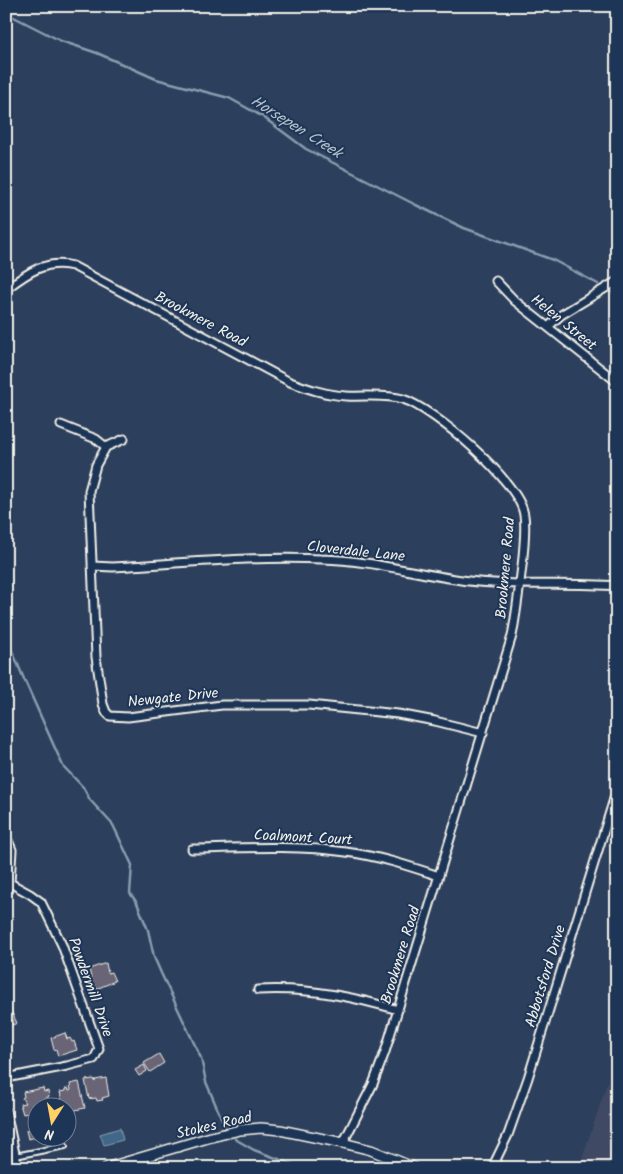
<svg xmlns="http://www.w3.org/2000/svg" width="623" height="1174" font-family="Kalam,sans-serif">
  <rect width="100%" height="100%" fill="#2c3f5d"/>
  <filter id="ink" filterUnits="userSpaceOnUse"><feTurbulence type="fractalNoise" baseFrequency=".02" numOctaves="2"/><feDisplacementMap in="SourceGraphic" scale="10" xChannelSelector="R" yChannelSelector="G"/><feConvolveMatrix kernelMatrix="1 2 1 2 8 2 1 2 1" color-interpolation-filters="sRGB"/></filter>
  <g filter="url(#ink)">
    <path fill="#3f4a64" d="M617 1053V1168H579Z"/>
    <path fill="#406688" stroke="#889eae" d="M120 1128 123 1140 104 1145 100 1134Z"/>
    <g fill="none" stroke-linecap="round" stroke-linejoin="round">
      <path stroke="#889eae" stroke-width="2.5" d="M6 13 61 41 97 53 156 79 229 98 263 117 306 149 416 205 464 228 553 260 598 284
        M612 292 617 294
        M6 631 8 641 24 679 63 766 83 787 90 800 113 825 132 865 130 893 137 903 148 930 154 957 161 973 201 1058 206 1082 226 1129
        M235 1139 254 1150 303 1168"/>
    </g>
    <path fill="#6a6576" stroke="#f4f1e8" d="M106 963 108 973 111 972 115 981 94 990 89 969Z
      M9 1007 17 1023 6 1028V1008Z
      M65 1033 67 1039 70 1038 72 1042 74 1041 77 1050 58 1056 56 1049 54 1050 51 1038Z
      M159 1054 164 1063 150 1072 144 1063Z
      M144 1065 147 1071 139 1076 135 1070Z
      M106 1078 109 1096 102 1098 103 1100 97 1101 96 1098 89 1099 85 1080 94 1079 95 1082V1080Z
      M79 1082 85 1108 75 1110 76 1114 70 1115 69 1111H68V1106H63L60 1092 65 1091V1089L68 1088 69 1091 71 1090 70 1084Z
      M43 1088 44 1092 48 1091 49 1097 45 1098 47 1106H38V1111L23 1114 20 1104 25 1103 22 1098 24 1097 23 1092Z
      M38 1116V1136H41L28 1139 26 1130 32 1128 29 1123 31 1122 30 1117Z"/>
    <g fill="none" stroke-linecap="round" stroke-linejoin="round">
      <g stroke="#f4f1e8" stroke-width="8">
        <path id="service" d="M15 1156 65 1146"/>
      </g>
      <g stroke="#f4f1e8" stroke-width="11">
        <path id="minor" d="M496 281 515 301 617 382
          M6 289C27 273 46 259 73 266L290 382C309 389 326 395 346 396 365 397 384 394 403 399 434 409 520 482 524 515 526 528 524 543 523 557 520 583 517 610 512 636L385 1052 373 1084 343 1143
          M548 327 561 315 617 281
          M61 425 96 439 106 447
          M124 439 106 447 96 465 89 491 96 657 103 704 106 712 110 716 128 717 222 705H309L398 714 435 721 483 733
          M92 566 113 567C183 563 253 556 322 559 372 560 420 575 469 581 518 587 568 582 617 586
          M6 836 12 850 10 883 6 889
          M192 849C243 848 295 845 346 852 378 856 409 866 439 876
          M258 990C306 987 352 996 398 1010
          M6 1078 67 1066 94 1059 99 1049 62 945 41 902 30 894 10 883
          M6 1111 18 1168
          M492 1168 508 1135 528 1078 617 789"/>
      </g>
      <g stroke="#f4f1e8" stroke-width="12">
        <path id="tertiary" d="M106 1168 211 1137 240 1130 261 1128 280 1130 343 1143 371 1150 415 1168"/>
      </g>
      <use href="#service" stroke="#1d3557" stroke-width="4"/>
      <use href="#minor" stroke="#1d3557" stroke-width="7"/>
      <use href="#tertiary" stroke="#1d3557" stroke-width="9"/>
    </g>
  </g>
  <g text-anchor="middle" stroke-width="4" stroke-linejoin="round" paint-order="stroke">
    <g font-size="15" fill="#f4f1e8" stroke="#1d3557">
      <text transform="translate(201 319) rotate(28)" y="5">Brookmere Road</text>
      <text transform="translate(564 322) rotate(39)" y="5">Helen Street</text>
      <text transform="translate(356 551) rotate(6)" y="5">Cloverdale Lane</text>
      <text transform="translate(505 568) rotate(-85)" y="5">Brookmere Road</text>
      <text transform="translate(173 697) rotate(-6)" y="5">Newgate Drive</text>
      <text transform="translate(303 837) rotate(3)" y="5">Coalmont Court</text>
      <text transform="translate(400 955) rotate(-73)" y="5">Brookmere Road</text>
      <text transform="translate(545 976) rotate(-73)" y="5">Abbotsford Drive</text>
      <text transform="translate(91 987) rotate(70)" y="5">Powdermill Drive</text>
      <text transform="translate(214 1125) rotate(-13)" y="5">Stokes Road</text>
    </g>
    <g font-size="16" font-style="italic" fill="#b5c0c6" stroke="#1d3557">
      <text transform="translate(297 126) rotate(32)" y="6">Horsepen Creek</text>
    </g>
  </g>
  <rect width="623" height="1174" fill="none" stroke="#1d3557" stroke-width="25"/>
  <rect x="12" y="12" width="598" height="1149" fill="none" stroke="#f4f1e8" stroke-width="2" filter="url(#ink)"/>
  <g transform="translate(52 1122) rotate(191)"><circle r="24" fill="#1d3557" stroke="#738091"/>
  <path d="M0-4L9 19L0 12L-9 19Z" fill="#ffd166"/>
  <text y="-8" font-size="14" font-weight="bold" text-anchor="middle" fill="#f4f1e8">N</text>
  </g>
</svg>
